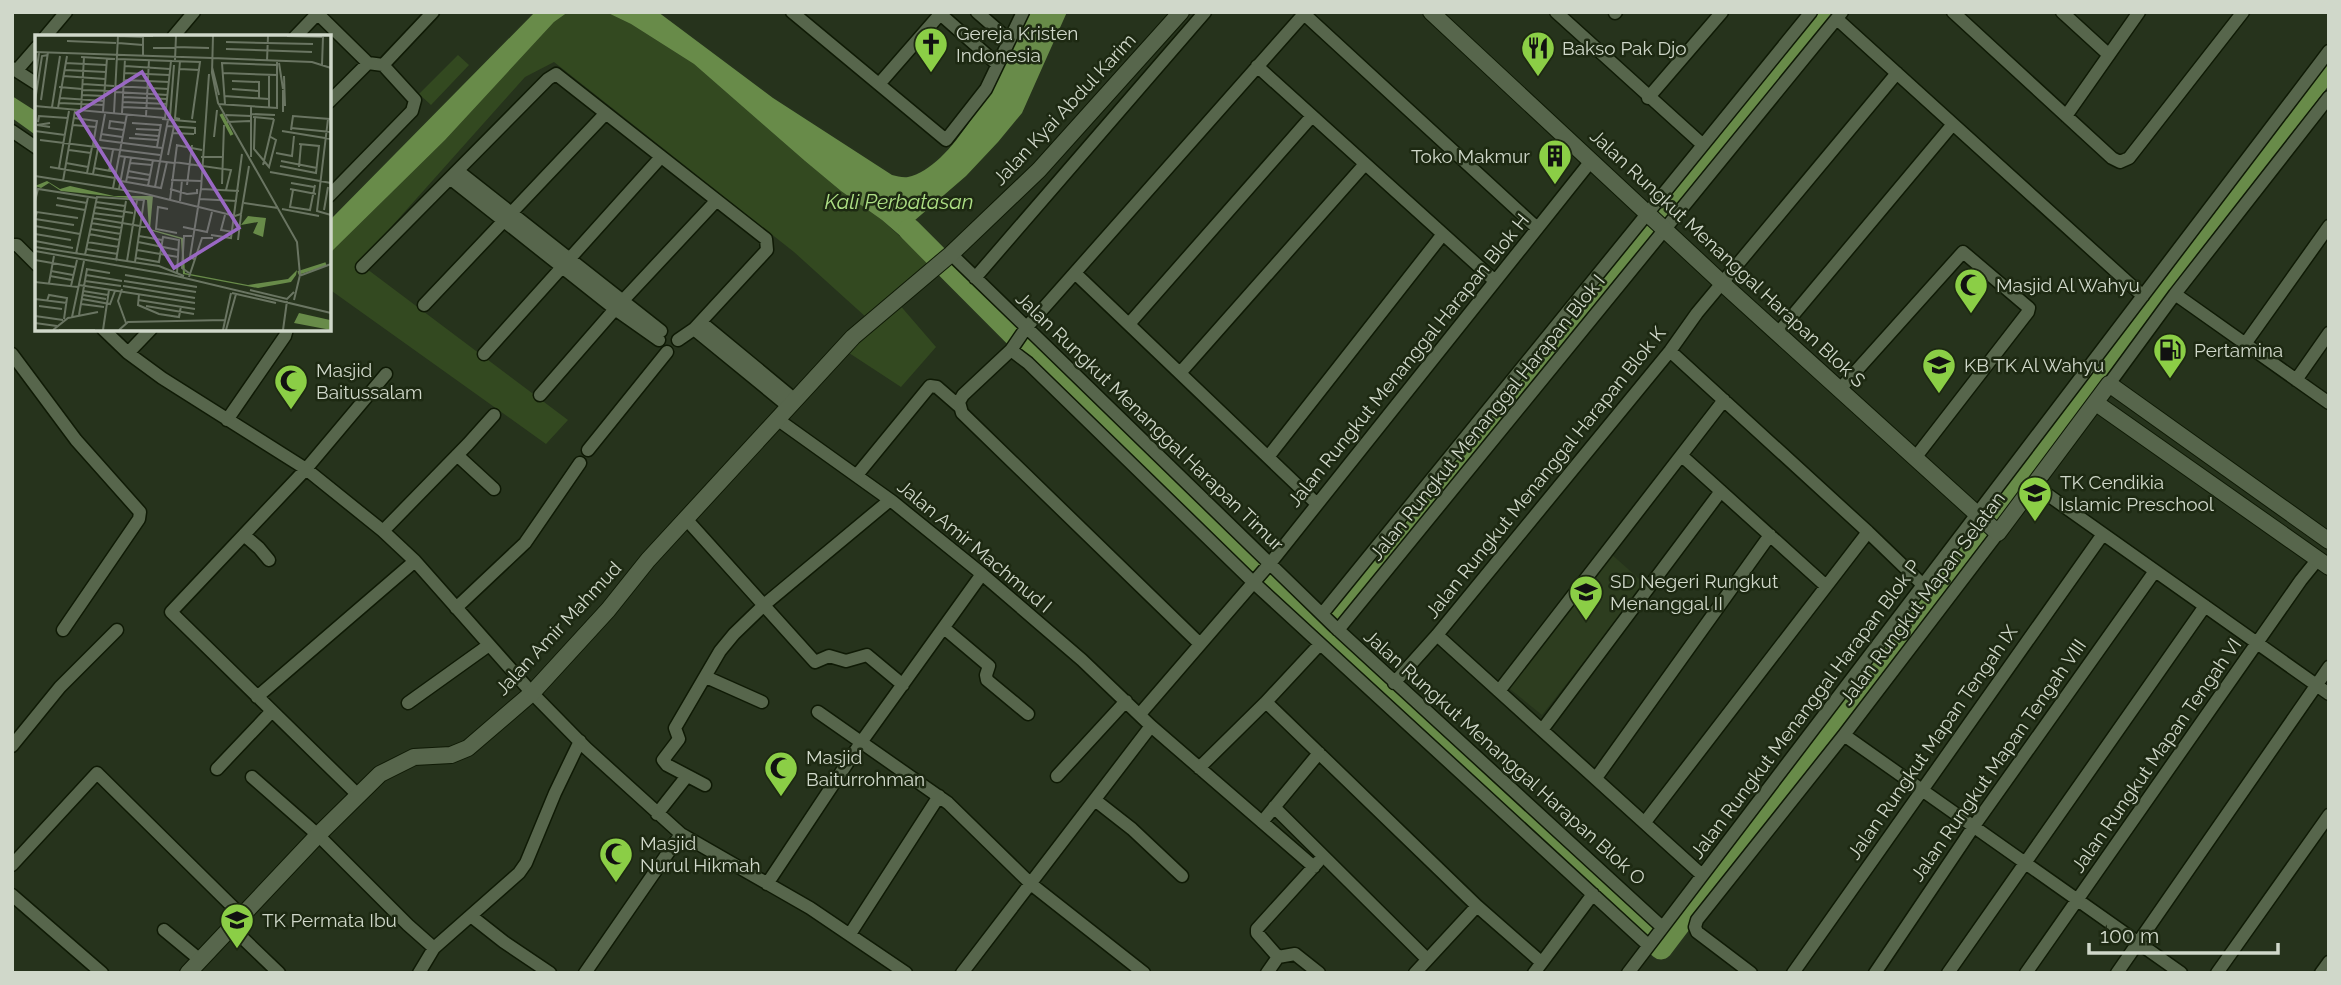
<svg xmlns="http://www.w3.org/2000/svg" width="2341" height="985" font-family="Raleway,sans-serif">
  <rect width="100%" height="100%" fill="#26331c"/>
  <path fill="#2d3d1f" d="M1610 553 1645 584 1542 715 1505 685Z"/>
  <path fill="#334920" d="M568 12H606L631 24 694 64 805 161 841 191 882 220 931 265 867 318 794 252 554 62 525 77 359 263 568 420 546 444 329 289V254L445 140 554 22Z
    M458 55 469 65 431 105 419 94Z
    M898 303 936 347 901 387 843 349Z"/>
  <path fill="#688b49" d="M535 12H568L554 22 445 140 329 254V221Z
    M606 12H658L773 98 892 175C897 176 903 178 908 177 959 166 1007 55 1028 12H1067L1022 113 998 142 966 176 907 227 932 252 926 258 882 220 841 191 805 161 694 64 631 24Z
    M12 96 37 112V136L12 118Z"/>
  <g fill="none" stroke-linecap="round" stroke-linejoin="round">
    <path stroke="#688b49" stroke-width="23" d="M910 230 1160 481 1661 948 2329 66
      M1322 631 1825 12"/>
    <g stroke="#0f1a05" stroke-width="15">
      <path id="minor" d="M316 12 368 63 383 65 415 100 412 111 329 196
        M792 12 946 140 986 89 1023 12
        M938 12 997 64
        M977 12 1009 40
        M1302 12 1537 228
        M1556 12 1703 145
        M1953 12 2112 158 2120 162 2129 158 2243 12
        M2062 12 2109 55
        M1615 13 1616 12
        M1837 19 2143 296
        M45 37 66 12
        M173 37 194 12
        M295 37 319 12
        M383 65 433 12
        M1257 66 1495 281
        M12 68 37 84
        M17 70 37 47
        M880 83 942 12
        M1648 98 1722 12
        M329 102 368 63
        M2066 116 2139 12
        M12 131 37 148
        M458 171 661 331
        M451 179 615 309 659 340
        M12 245H17L37 265
        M951 254 1335 627 1662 927
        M362 267 548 79 556 74 766 239 767 250 694 329 678 340
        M1075 273 1317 504
        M975 278 1205 12
        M2175 294 2329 403
        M424 305 605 114
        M701 322 794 399
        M1129 324 1312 116
        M103 329 128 353 162 378 306 469 383 531 415 561 532 693 586 748 681 834 810 908 906 973
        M694 329 788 406
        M1778 333 1953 124
        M2245 344 2329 226
        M1011 350 1026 328 1304 14
        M1670 351 1868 532 1924 586
        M128 353 151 329
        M12 354 76 440 140 512 139 519 63 630
        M484 354 661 157
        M1180 373 1365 164
        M2296 380 2329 333
        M2109 384 2175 294 2329 97
        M1840 389 1963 252 2029 308 2028 312 1915 458
        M540 395 615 309 716 201
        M777 419 893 502 982 574 1082 660 1151 726 1314 867
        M227 420 285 336 287 329
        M588 450 667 352
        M457 455 494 489
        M1682 456 1826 586
        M1268 457 1443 234
        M857 475 930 386 937 387 960 407
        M2034 485 2329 694
        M687 520 815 662 829 656 846 661 867 655 903 685
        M383 531 468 444 494 415
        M244 535 259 548 269 560
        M456 608 525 543 580 463
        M1322 614 1811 12
        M944 628 989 666 986 675 987 680 1028 714
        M1338 630 1842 12
        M1437 635 1702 875
        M1200 644 962 413 959 402 963 395 1011 350 1028 363 1253 582 1648 945
        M706 677 762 702
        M1394 683 1437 635 1670 351 1697 313 1897 73
        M1499 691 1724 400
        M257 697 415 561
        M1266 702 1477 906 1541 962
        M408 703 489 645
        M818 712 948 803 1031 884 1144 973
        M1140 714 1272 561 1591 161
        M1542 730 1721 491
        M1844 735 2181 973
        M12 746 60 687 117 630
        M1199 768 1266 702 1320 644
        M217 769 272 711
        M1057 776 1126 701
        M252 777 318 835 408 925 434 948
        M1596 778 1770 535
        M705 785 667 765 663 760 679 739 675 728 720 651 734 634 764 605 890 500
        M357 794 171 612 306 469 386 374
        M1095 800 1132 829 1182 876
        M1274 807 1426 958
        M657 814 687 776
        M1262 822 1319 753
        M1645 822 1868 532
        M12 865 97 773 241 915
        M767 884 862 741 982 574
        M12 895 102 973
        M471 916 504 942 550 973
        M230 926 279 973
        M164 930 199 959
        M850 934 939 796
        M1278 957 1295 954 1319 973
        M419 973 434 948 519 873 526 863 555 793 580 741
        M585 973 681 834
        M962 973 1151 726
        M1267 973 1278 957 1257 933V929L1318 862
        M1415 973 1477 906
        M1534 973 1593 894
        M1628 973 2329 51
        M1751 973 1697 932 1695 927 1697 920 1844 735 1998 533
        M1793 973 2103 534
        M1875 973 1974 826 2155 571
        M1948 973 2205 606
        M2026 973 2301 580 2318 559
        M2117 973 2329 667
        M2217 973 2329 815
        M2321 973 2329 962"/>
    </g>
    <g stroke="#0f1a05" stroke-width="18">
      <path id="tertiary" d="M1431 12 1722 283 1998 533 2109 384 2329 541
        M2096 403 2329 567
        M188 973 318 835 380 774 414 757 451 755 468 748 532 693 608 610 648 560 853 337 951 254 1039 170 1181 12"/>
    </g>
    <use href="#minor" stroke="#57664c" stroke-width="12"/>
    <use href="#tertiary" stroke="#57664c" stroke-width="16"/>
  </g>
  <defs>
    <g id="church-pin" transform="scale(1.75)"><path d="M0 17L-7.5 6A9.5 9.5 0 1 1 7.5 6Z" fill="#8bce46" stroke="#1d2912"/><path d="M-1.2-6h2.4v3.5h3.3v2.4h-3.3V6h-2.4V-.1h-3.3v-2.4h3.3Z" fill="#111"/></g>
    <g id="restaurant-pin" transform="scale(1.75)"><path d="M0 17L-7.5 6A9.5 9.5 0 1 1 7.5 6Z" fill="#8bce46" stroke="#1d2912"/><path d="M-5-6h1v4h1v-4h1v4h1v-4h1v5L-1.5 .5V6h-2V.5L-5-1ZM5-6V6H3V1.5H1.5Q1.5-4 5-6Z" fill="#111"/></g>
    <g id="building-pin" transform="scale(1.75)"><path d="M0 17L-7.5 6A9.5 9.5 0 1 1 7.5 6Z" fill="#8bce46" stroke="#1d2912"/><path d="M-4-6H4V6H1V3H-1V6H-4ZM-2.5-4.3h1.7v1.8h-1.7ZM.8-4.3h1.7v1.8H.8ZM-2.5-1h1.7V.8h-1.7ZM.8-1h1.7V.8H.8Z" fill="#111"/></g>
    <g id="mosque-pin" transform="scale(1.75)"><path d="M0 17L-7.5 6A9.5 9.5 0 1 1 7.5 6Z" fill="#8bce46" stroke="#1d2912"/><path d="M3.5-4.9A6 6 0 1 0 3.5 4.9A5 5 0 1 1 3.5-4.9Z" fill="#111"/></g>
    <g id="fuel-pin" transform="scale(1.75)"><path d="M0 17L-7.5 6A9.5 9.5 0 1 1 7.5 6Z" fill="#8bce46" stroke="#1d2912"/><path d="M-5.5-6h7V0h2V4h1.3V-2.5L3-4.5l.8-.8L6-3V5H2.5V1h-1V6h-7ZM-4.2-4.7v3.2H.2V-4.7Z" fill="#111"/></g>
    <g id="school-pin" transform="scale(1.75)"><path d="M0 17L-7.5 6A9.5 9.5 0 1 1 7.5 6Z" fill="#8bce46" stroke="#1d2912"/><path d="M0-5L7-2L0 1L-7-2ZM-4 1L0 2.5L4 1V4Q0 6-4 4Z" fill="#111"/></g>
  </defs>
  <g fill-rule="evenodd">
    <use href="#church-pin" x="931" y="44"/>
    <use href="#restaurant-pin" x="1538" y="48"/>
    <use href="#building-pin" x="1555" y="156"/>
    <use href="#mosque-pin" x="1971" y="285"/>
    <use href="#fuel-pin" x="2170" y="350"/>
    <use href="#school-pin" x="1939" y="365"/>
    <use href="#mosque-pin" x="291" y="381"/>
    <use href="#school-pin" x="2035" y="493"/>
    <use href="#school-pin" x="1586" y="592"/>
    <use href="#mosque-pin" x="781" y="768"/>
    <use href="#mosque-pin" x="616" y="854"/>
    <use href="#school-pin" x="237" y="920"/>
  </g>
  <g text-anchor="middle" stroke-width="5" stroke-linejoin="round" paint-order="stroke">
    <g font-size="19" fill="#d0d8ca" stroke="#1d2912" text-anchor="start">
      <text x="956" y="40">Gereja Kristen<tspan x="956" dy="22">Indonesia</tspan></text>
      <text x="1562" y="55">Bakso Pak Djo</text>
      <text x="1530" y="163" text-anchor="end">Toko Makmur</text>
      <text x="1996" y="292">Masjid Al Wahyu</text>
      <text x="2194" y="357">Pertamina</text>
      <text x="1964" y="372">KB TK Al Wahyu</text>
      <text x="316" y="377">Masjid<tspan x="316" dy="22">Baitussalam</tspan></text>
      <text x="2060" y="489">TK Cendikia<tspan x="2060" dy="22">Islamic Preschool</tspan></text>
      <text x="1610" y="588">SD Negeri Rungkut<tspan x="1610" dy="22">Menanggal II</tspan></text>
      <text x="806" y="764">Masjid<tspan x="806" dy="22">Baiturrohman</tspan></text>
      <text x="640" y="850">Masjid<tspan x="640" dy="22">Nurul Hikmah</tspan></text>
      <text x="262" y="927">TK Permata Ibu</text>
    </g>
    <g font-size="19" fill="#d0d8ca" stroke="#1d2912">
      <text transform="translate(1064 109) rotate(-47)" y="7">Jalan Kyai Abdul Karim</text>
      <text transform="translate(1728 258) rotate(43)" y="7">Jalan Rungkut Menanggal Harapan Blok S</text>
      <text transform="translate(1408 360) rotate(-51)" y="7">Jalan Rungkut Menanggal Harapan Blok H</text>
      <text transform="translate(1487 417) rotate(-51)" y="7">Jalan Rungkut Menanggal Harapan Blok I</text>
      <text transform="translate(1150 421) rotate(44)" y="7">Jalan Rungkut Menanggal Harapan Timur</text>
      <text transform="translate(1545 472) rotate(-51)" y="7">Jalan Rungkut Menanggal Harapan Blok K</text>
      <text transform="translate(975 546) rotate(40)" y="7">Jalan Amir Machmud I</text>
      <text transform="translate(1922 598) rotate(-53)" y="7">Jalan Rungkut Mapan Selatan</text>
      <text transform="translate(558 628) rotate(-47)" y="7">Jalan Amir Mahmud</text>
      <text transform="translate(1805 709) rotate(-53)" y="7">Jalan Rungkut Menanggal Harapan Blok P</text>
      <text transform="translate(1932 742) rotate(-55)" y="7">Jalan Rungkut Mapan Tengah IX</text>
      <text transform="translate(2156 755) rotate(-55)" y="7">Jalan Rungkut Mapan Tengah VI</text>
      <text transform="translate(1505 757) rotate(42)" y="7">Jalan Rungkut Menanggal Harapan Blok O</text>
      <text transform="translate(1998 760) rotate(-55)" y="7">Jalan Rungkut Mapan Tengah VIII</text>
    </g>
    <g font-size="21" font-style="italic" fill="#aee085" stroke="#1d2912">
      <text x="899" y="209">Kali Perbatasan</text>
    </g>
  </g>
  <g transform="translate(35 35)">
    <rect width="296" height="296" fill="#26331c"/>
    <path d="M12 146 25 154 35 151 79 161H118L115 194 148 203 150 238 213 250 253 244 262 235 261 240 256 247 223 253 148 239 146 204 114 195 112 165 26 156 14 148 6 153 0 151ZM213 181 231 183 228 202 218 198 223 187 206 190ZM264 278 295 285 296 295 259 288Z" fill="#688b49"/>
    <path fill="none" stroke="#688b49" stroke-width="3.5" d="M186 79 197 100M263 238 291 229"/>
    <path fill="none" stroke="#6a7562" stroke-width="2" d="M83 1 108 2M178 1 177 38 183 68 262 207 265 240 259 265M252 1 287 2M32 6 81 8M191 7 278 9M83 8 108 10M141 12 174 13M118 13H141M191 14 277 17M0 17 177 23M108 21V1H118M46 22 80 24M177 23 277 27 296 33M140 25 141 1M137 26 165 27 157 84M232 26 233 1M30 28 71 30M244 28 248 54M287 30 288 2M90 31 135 34M177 32 184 60M144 34 165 35M30 35 71 37M89 38 134 40M188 38 242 40M234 39V72M28 41 70 44M249 41 250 71M89 45 134 47M197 46 224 47V64M0 47 4 18M48 49 79 51M80 51 133 54M24 52 47 54M197 54 224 56M47 55 78 56M248 55V77M80 57 133 60M47 60 69 61M189 61 234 64M88 62 132 64M25 63 69 66M6 65 13 17M0 66 7 21 13 20M88 67 132 69M24 68 69 70M183 69 242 73V26M190 69 187 28 242 30M0 71 130 83 136 26 82 24M17 72 25 21M87 72 131 74M23 73 32 21M46 75 49 22M68 77 72 23M79 78 83 1M87 78 90 24M216 79 240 80M191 80 216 81M111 81 114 25M135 82 139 30M218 82 239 84M220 82 219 114 234 132 241 105 234 101M39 83 62 86 58 110 62 111M127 84 161 87M145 84 140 83 145 26M293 84 282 176 296 180M3 87 4 81 33 83M192 87 215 86M97 88 125 90M38 90 61 92M132 91 160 93V99M15 92 2 90 15 88M256 93 296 97M101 94 124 95M89 95 74 93 75 86 90 88M256 95 258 81 295 84M0 96 30 100M247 96 296 104M138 98 159 99M66 99 87 102M100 99 123 101M179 102 182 75M94 103 123 105M5 105 125 120M65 105 127 113M65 106 70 79M141 110 167 115M122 112 126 89M34 115 56 118M241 118 257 121 259 101M133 120 139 91M84 121 139 128M166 122H188M216 122V71M246 126 282 133M132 127 126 153 120 152 133 85M139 127 196 135 191 155M31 128 53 132M95 128 117 130M228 130 239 84M245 131 281 138 284 111 264 109M15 132 80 143M264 132 266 109M24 133 34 76M59 133 81 137M74 136 78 115M93 136 115 140M235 137 296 148M52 138 57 112M58 139 63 113M0 141 107 158 200 181 206 179 214 131M92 142 114 145M136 145 166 146M28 146 40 76M86 146 120 152M91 147 96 123M256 148 279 152M187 149 189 90M152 150 157 110M113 151 118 125M78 153 92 79M84 154 90 122M135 154 152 159 162 158V154M166 154 204 156M255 154 281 159M258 155 255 172 275 175 280 150M22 163 52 168M164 164 202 166M135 165 142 110M0 166 3 154 61 163M145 166 147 145M61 167 90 171M209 168 243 173M21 170 50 175M59 172 98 178M133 174 123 172 121 194 142 198M247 174 284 181M289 175 293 152M58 178 89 182M190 180 186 195 198 197M0 183 2 177 43 183M57 183 111 192M0 184 39 190M56 188 87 193M0 191 45 199M148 192 172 197 177 177M55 194 86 199M0 199 36 205M54 199 85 205M176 200 196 203 207 119M104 201 127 205M203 205 206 180M0 206 38 213M52 207 84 212M103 207 143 215M0 212 124 231 149 241M51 214 83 219M102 215 143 222M0 216 137 240 296 278M41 219 53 162M50 220 62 162 109 165 100 227M101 223 124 227 128 202 144 205 142 238M159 224 155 222 166 154 174 39M0 225 40 232M81 226 91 166M92 226 102 165M51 234 75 238M16 236 38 240M154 238 147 233 149 201H157M51 240 87 246M90 240 162 252M15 241 37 245M264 241 296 229M154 242 167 203H178M50 246 86 251M89 246 161 257M0 247 43 252M14 248 19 221M44 250 160 268M36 251 42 225M88 251 160 263M87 254 83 266 91 288M215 255 252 264 259 257M48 256 73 260M197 258 241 268M104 259 103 270 124 279 144 282 146 271M48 260 71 264M0 264 32 268M47 264 75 269 80 256M103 265 160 274M12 266 14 260 32 263 29 284M46 269 69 272M4 271 27 274M111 271 159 279M44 280 52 234M0 281 28 285M37 282 49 226M0 288 22 291M18 295 33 283 63 277M24 295H60M68 295 74 255M84 295 93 287 190 285M188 295 196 258M191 295 201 259M248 295 252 266"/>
    <path fill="#9968c3" fill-opacity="0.15" stroke="#9968c3" stroke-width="3.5" d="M107 37 204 193 139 233 42 78Z"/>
    <rect width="296" height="296" fill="none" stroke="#d0d8ca" stroke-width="3.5"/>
  </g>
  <rect width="2341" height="985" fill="none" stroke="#d0d8ca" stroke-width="28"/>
  <path d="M2089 943v10h189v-10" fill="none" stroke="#d0d8ca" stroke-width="3.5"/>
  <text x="2100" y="943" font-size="21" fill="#d0d8ca" stroke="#1d2912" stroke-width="5" paint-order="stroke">100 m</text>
</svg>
